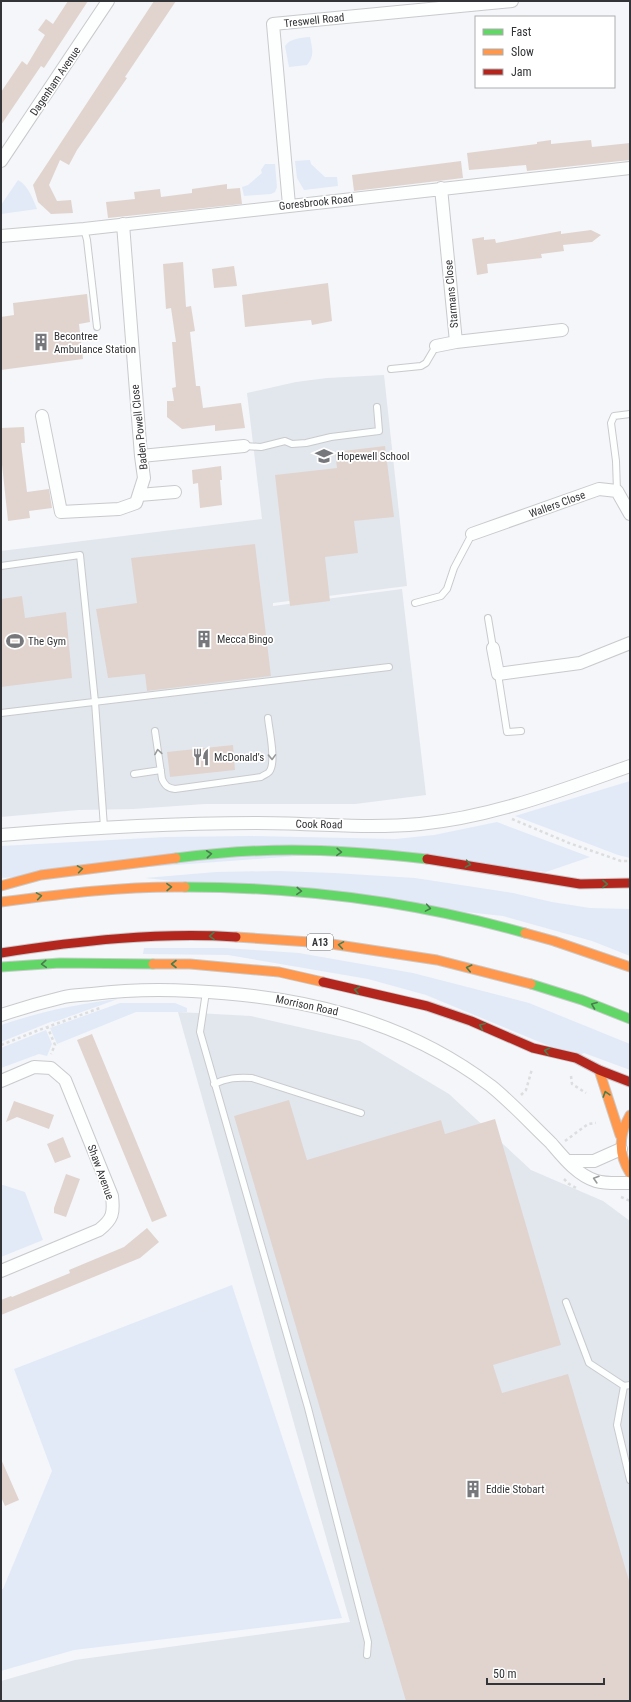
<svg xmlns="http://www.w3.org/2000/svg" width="631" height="1702" font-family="'Roboto Condensed',sans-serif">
  <rect width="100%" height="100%" fill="#f4f6f9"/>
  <path fill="#e2e7ee" d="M384 375 407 586 273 603V606L402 589 426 795 355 804H205L133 809 78 810 1 817V551L262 519 247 393 296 382 327 378Z
    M178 1012 251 1016 360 1041 449 1094 531 1170 603 1201 630 1221V1701H1V1681L75 1660 350 1622Z"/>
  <path fill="#e2eaf8" d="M310 37C312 48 315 55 307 65L289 67 285 46C291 38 300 38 310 37Z
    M310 160 311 164 325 177H337L338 186 304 190 297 178 295 161Z
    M265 164H275L277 187 275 192 271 194 244 196 242 187 248 185 262 173 261 170Z
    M18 180C28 185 33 199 37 209L1 214V205Z
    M630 781V858L618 855 515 816Z
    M497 822 590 857 546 872 364 851 1 878V846L166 837 249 836 395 839 434 835Z
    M278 871 334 873 415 878 513 893 552 902 590 908 630 909V956L592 941 503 916 145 878 216 872Z
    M144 948H225L299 953 413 973 529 1003 630 1044V1070L584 1053 576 1057 426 995 368 979 228 955 143 954Z
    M118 999 54 1022 53 1021 1 1042V1025C40 1012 76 1004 118 999Z
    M120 1003H175L187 1008V1012H136L57 1044 50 1028Z
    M46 1030 52 1044 47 1056 39 1054 1 1068V1048Z
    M1 1185H3L25 1192 43 1240 1 1257Z
    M232 1285 342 1618 74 1650 1 1671V1589H3L52 1471 14 1369Z"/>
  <path fill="#e1d4ce" d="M68 1H88L44 68 41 66 1 125V92L22 61 27 65 45 35 38 30 46 19 53 24Z
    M154 1H176L125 77 127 78 77 150 69 165 60 160 49 185 57 201 71 200 73 213 51 214 38 202 33 185Z
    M551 140V144L591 140 592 147 630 143V160L527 171 526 165 469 170 467 153 537 144V142Z
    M461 161 463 178 354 191 352 175Z
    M227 184V189L240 188 242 204 108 218 106 202 135 199 134 192 160 189 161 197 192 193V189Z
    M591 230 601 235 592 242 563 245 564 251 541 254 542 258 487 264 488 273 477 275 472 239 484 237V240L495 239 496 243 561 231V234Z
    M183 262 186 307 191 306 195 331 190 332 196 386H200L203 408 241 403 245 428 215 431V425L182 429 167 417V401H174L172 388 176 387 172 342H176L171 308 166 309 163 264Z
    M234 266 237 286 214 288 212 269Z
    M328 283 332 321 312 325 311 320 245 327 242 295Z
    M87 294 90 322 79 324 83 359 1 370V317L14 315 13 303Z
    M24 427 25 443H21L27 492 49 489 52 508 29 511 30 518 8 521 1 455V428Z
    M385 446 394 517 354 521 358 553 325 557 330 601 290 606 275 475 337 468 335 452Z
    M221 466 222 480H220L222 505 200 508 198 483 193 484 192 470Z
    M255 544 271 676 147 691 145 674 108 678 96 609 137 603 131 558Z
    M22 596 25 618 66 612 72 678 1 687V599Z
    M233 745 235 770 170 777 167 752Z
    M92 1034 167 1216 152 1222 77 1040Z
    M289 1100 307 1160 441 1120 445 1134 495 1119 561 1345 493 1365 502 1393 568 1374 630 1584V1701H406L234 1116Z
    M14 1101 54 1115 49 1129 17 1117 6 1122Z
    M63 1137 71 1157 55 1163 47 1144Z
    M66 1174 80 1179 66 1217 54 1213V1208Z
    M147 1228 159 1242 140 1258 1 1315V1300L11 1296 12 1297 70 1273 69 1270 124 1247Z
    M1 1459 19 1500 5 1506 1 1497Z"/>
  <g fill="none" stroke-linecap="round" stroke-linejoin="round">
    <g stroke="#c9cacc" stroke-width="8">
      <path id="lane" d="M84 229 87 240 97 327
        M391 369 421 366 426 363 436 346
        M244 446 261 447 285 441 292 444 306 443 331 437 379 431 377 407
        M617 491 616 461 611 423 614 416 630 414
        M1 566 80 555 95 702 104 827
        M415 603 441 596 447 589 454 568 472 534
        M488 618 493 648
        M498 674 507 732 521 731
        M1 713 389 667
        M155 731 162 779C165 786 168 788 175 789L261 777C264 775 267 774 269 772 277 763 269 730 268 718
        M134 774 161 770
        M206 992 200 1032 308 1408 368 1642 367 1655
        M214 1084C227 1078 237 1077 252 1078L361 1113
        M566 1302 589 1363 624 1386 630 1385
        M624 1386 617 1425 630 1480"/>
    </g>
    <g stroke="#c9cacc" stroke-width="14">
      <path id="street" d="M1 161 108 1
        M441 188 456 342 562 330
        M289 205 273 24 512 1
        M1 236 84 229 630 168
        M436 346 456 342
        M42 416 61 512 119 509 136 503 144 478 141 456 123 224
        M141 456 244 446
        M139 495 175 492
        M472 534 599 489 617 491 630 514
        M493 648 498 674 580 663 630 643
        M1 835C86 828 171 823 257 823 311 823 366 829 420 824 493 817 562 790 630 766
        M1 1015C22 1008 43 1002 64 997 73 995 83 995 92 994 125 990 158 989 192 991 300 996 403 1019 491 1086 512 1103 531 1124 551 1143 563 1157 577 1175 596 1181 606 1184 619 1183 630 1183
        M1 1081 34 1067 51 1068 65 1080 112 1196C114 1213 113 1219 99 1230L1 1271
        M567 1161H594L621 1149"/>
    </g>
    <g stroke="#c9cacc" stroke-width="11">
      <path id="fast" d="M176 858C215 853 253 850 292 850 337 850 382 854 427 859
        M185 887C303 887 412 901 525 933
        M1 967 60 963 153 964
        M531 984 582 1000 630 1019"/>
    </g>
    <g stroke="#c9cacc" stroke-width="11">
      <path id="slow" d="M1 886 41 875 176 858
        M1 902C62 894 123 886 185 887
        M525 933 554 941 630 967
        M236 937 325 943 437 960 531 984
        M153 964H190L279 972 323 982
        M599 1070 620 1135
        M630 1115C619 1134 618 1154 630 1173"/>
    </g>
    <g stroke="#c9cacc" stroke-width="11">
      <path id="jam" d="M427 859 580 884 630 883
        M1 953C78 941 158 932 236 937
        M323 982 427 1006 471 1021 533 1048 576 1058 599 1070 630 1082"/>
    </g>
    <path stroke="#dcddde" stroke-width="2.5" stroke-dasharray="3 3" stroke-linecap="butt" d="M512 819 569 843 621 861H630
      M47 1026 55 1045 51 1054
      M1 1045 39 1030 100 1008
      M571 1076 572 1084 586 1093
      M521 1095 526 1090 532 1069
      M565 1141 588 1124 596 1123
      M564 1179 569 1184 576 1188
      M621 1197 630 1201"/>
    <use href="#lane" stroke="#fdfefe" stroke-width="6"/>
    <use href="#street" stroke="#fdfefe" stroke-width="12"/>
    <use href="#fast" stroke="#63d668" stroke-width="9"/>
    <use href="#slow" stroke="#ff974d" stroke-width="9"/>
    <use href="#jam" stroke="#b3261e" stroke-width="9"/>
  </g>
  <defs><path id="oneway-chevron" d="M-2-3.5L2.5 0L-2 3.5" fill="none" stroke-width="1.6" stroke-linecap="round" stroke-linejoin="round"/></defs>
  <g stroke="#98999a">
    <use href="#oneway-chevron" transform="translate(158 752) rotate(-99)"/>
    <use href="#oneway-chevron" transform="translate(272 757) rotate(88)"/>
    <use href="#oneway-chevron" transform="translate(596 1179) rotate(-163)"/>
  </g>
  <g stroke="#497d4d">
    <use href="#oneway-chevron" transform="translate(339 852) rotate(2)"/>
    <use href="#oneway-chevron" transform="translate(209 854) rotate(-6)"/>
    <use href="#oneway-chevron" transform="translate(468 864) rotate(10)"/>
    <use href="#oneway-chevron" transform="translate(80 869) rotate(-9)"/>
    <use href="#oneway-chevron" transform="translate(605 884) rotate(1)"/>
    <use href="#oneway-chevron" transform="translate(169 887) rotate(-1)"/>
    <use href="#oneway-chevron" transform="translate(299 891) rotate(3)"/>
    <use href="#oneway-chevron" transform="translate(39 896) rotate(-9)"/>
    <use href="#oneway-chevron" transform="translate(428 908) rotate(10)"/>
    <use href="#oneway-chevron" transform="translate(212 936) rotate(179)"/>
    <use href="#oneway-chevron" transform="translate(341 945) rotate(-171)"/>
    <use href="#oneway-chevron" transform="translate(44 964) rotate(176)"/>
    <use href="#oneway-chevron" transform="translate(174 964) rotate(-180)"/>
    <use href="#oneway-chevron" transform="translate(469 968) rotate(-167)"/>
    <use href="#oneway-chevron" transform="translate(357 990) rotate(-167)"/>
    <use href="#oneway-chevron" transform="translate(594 1005) rotate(-159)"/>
    <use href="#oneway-chevron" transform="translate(482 1026) rotate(-157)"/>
    <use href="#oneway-chevron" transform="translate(547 1051) rotate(-166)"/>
    <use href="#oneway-chevron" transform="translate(606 1094) rotate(-107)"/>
  </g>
  <defs>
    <g id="building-bare" transform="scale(1.38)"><path d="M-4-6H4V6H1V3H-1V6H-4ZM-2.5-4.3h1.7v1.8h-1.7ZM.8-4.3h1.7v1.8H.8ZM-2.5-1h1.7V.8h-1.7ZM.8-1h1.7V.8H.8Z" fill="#77787b" stroke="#fff" stroke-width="2.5" paint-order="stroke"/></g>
    <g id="school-bare" transform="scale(1.38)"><path d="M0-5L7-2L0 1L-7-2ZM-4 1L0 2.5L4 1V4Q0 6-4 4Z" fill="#77787b" stroke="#fff" stroke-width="2.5" paint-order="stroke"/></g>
    <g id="stadium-bare" transform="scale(1.38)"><path d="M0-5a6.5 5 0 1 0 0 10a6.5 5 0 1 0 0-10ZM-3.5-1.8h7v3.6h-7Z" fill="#77787b" stroke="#fff" stroke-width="2.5" paint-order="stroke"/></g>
    <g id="restaurant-bare" transform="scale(1.38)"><path d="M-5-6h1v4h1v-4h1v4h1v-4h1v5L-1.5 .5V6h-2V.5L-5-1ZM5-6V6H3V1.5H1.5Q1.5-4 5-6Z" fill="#77787b" stroke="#fff" stroke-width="2.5" paint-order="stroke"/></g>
  </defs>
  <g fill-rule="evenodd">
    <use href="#building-bare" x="41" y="342"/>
    <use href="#school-bare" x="324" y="456"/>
    <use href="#building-bare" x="204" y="639"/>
    <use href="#stadium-bare" x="15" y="641"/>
    <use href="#restaurant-bare" x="201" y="757"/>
    <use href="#building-bare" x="473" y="1489"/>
  </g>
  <g text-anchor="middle" stroke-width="3.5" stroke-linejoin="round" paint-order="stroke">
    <rect fill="#fff" stroke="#707173" stroke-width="1" x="307" y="934" width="26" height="16" rx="3"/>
    <g font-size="10" font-weight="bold" fill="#333437">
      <text x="320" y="946">A13</text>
    </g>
    <g font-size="11" fill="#333437" stroke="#fff">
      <text transform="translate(314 20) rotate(-6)" y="4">Treswell Road</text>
      <text transform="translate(55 81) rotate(-56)" y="4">Dagenham Avenue</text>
      <text transform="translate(316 202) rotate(-6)" y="4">Goresbrook Road</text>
      <text transform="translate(451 294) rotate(-95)" y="4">Starmans Close</text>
      <text transform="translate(139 427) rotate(-96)" y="4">Baden Powell Close</text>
      <text transform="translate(557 504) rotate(-20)" y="4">Wallers Close</text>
      <text transform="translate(319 824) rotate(1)" y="4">Cook Road</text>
      <text transform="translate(307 1005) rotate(12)" y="4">Morrison Road</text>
      <text transform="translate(101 1172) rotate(70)" y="4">Shaw Avenue</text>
    </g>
    <g font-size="11" fill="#333437" stroke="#fff" text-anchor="start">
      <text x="54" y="340">Becontree<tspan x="54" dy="13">Ambulance Station</tspan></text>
      <text x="337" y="460">Hopewell School</text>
      <text x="217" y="643">Mecca Bingo</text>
      <text x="28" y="645">The Gym</text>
      <text x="214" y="761">McDonald's</text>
      <text x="486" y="1493">Eddie Stobart</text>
    </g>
  </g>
  <rect width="631" height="1702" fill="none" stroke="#333437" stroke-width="4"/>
  <rect x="475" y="16" width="140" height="72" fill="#ffffff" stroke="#adaeaf"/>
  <rect x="483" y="29" width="20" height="6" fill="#63d668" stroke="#adaeaf"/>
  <text x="511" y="36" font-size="12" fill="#333437">Fast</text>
  <rect x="483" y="49" width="20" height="6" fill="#ff974d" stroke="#adaeaf"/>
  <text x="511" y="56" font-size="12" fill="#333437">Slow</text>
  <rect x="483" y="69" width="20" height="6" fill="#b3261e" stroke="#adaeaf"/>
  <text x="511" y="76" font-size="12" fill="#333437">Jam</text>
  <path d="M487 1678v6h117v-6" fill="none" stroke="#333437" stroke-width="2"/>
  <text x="493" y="1678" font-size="12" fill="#333437" stroke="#ffffff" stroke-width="3" paint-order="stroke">50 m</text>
</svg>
